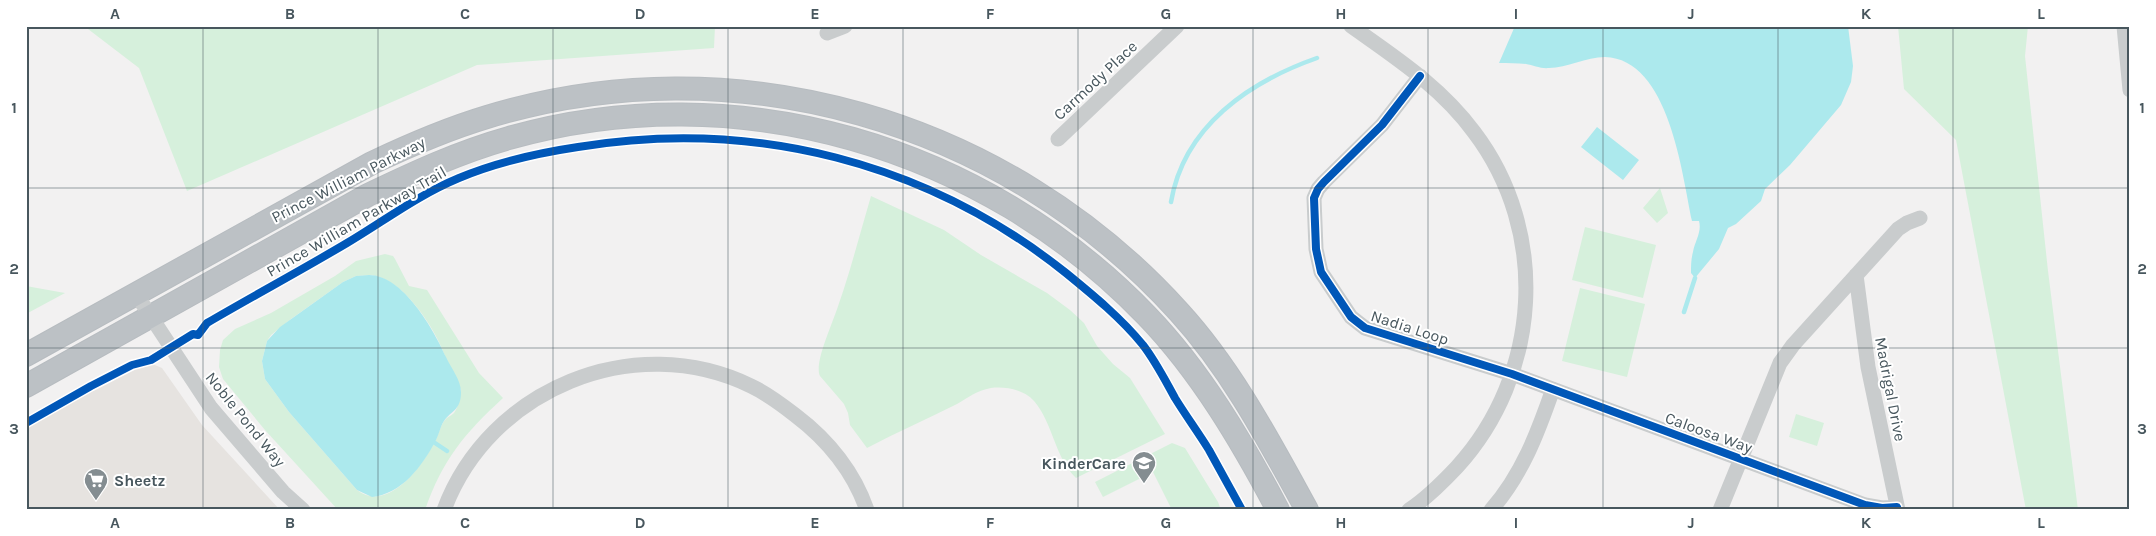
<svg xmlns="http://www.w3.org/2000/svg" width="2156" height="536" font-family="Karla,sans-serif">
  <rect width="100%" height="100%" fill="#f2f1f1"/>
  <path fill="#e6e3e0" d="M150 363 162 368 202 425 280 510H26V427L128 370Z"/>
  <path fill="#d6f0dc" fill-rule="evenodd" d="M63 26H715L714 48 477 65 187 191 139 68 88 29Z
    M1898 26H2028L2025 56 2048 271 2078 510H2026L1956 140 1904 89Z
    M1660 188 1668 213 1657 223 1643 208Z
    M871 196 944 230 981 255 1047 293 1070 310 1084 323 1097 346 1113 364 1130 378 1165 434 1076 478C1055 458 1053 423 1034 401 1024 390 1006 386 991 388 976 391 969 397 957 404 927 419 897 432 867 448L850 425 848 413 844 404 820 376C815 366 826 339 830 328 847 285 858 240 871 196Z
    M1585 227 1656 245 1643 298 1572 280Z
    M385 254 393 256 395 259 409 286 427 290 479 373 503 398C464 434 443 459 425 510H338L265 430 223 379 219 367 220 350 223 340 235 329 271 313 335 276 356 261ZM372 275C404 280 435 328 445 356 450 368 458 378 461 391 460 397 458 408 454 413 451 416 447 417 445 420 440 426 439 434 435 441 423 465 388 514 357 490L289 412 265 379 262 361 267 341 271 335 291 319 343 282 356 276Z
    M26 286 65 293 26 314Z
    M1580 288 1645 304 1627 377 1562 361Z
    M1796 414 1824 423 1817 446 1789 437Z
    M1172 443 1185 448 1218 502 1221 510H1172L1153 472 1103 497 1095 482Z"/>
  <path fill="#ace9ed" d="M1515 26H1848L1853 66 1851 82 1841 105 1790 165 1765 189 1761 201 1736 224 1728 228 1719 249 1695 278 1691 273C1691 266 1691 259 1693 252 1695 241 1702 232 1699 221H1692C1682 173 1669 59 1605 57 1586 57 1567 68 1549 68 1541 69 1533 65 1526 64 1517 63 1508 63 1499 63Z
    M1597 127 1639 160 1623 180 1581 147Z
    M369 275C403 275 434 330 446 357 451 368 461 380 461 392 461 410 452 410 444 421 440 427 439 435 435 442 422 466 402 494 372 497L357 490 289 412 265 379 262 361 267 341 280 327 343 282 356 276Z"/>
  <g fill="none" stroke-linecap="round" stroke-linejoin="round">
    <path stroke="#ace9ed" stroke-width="4.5" d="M1171 202C1184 126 1249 82 1317 58
      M1684 312 1695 278
      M435 443 447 451"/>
    <g stroke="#b7bcc0" stroke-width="24">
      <path id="highway" d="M26 355 372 163C410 145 447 129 487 117 734 41 1006 120 1179 312 1232 370 1269 441 1307 510
        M26 386 368 195C414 173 459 152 509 138 737 73 984 146 1147 316 1201 372 1242 442 1278 510"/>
    </g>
    <path stroke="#c9cccd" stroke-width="15" d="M1351 26C1396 58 1441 87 1474 132 1550 232 1541 375 1457 467 1442 483 1427 498 1409 510
      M2124 26 2130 90
      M827 33 845 26
      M1420 76 1382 125 1324 182 1318 189 1314 198 1316 249 1321 272 1351 317 1365 328 1512 374 1865 505 1882 508 1897 507
      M1058 139 1177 26
      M1856 275 1868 367 1898 510
      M136 294 211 408 283 492 303 510
      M444 510C489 389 634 329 751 386 766 393 781 404 795 415 828 440 853 470 867 510
      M1491 510C1522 475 1538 432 1553 389
      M1720 510 1780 363 1793 345 1898 229 1907 223 1920 218"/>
    <use href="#highway" stroke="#bcc1c5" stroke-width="22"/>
    <g stroke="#fff" stroke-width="11">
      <path id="cycleway" d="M1420 76 1382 125 1324 182 1318 189 1314 198 1316 249 1321 272 1351 317 1365 328 1512 374 1865 505 1882 508 1897 507 1898 510
        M26 423 91 386 132 365 151 360 193 334 198 335 207 323C253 296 300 271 347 243 384 221 418 195 459 178 497 162 538 153 578 147 754 118 927 162 1066 273 1093 295 1121 318 1143 345 1156 362 1165 380 1175 398 1186 416 1198 432 1209 450 1220 470 1231 490 1242 510"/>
    </g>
    <use href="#cycleway" stroke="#0057b8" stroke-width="8"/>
  </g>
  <path fill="none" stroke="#48575e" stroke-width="1" stroke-opacity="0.55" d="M203 26V510M378 26V510M553 26V510M728 26V510M903 26V510M1078 26V510M1253 26V510M1428 26V510M1603 26V510M1778 26V510M1953 26V510M26 188H2130M26 348H2130"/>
  <defs>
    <g id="school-pin" transform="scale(1.25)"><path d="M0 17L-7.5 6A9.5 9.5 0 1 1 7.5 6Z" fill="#848d91" stroke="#fff"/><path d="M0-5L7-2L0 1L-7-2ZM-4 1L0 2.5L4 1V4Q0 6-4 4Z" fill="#fff"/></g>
    <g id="supermarket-pin" transform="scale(1.25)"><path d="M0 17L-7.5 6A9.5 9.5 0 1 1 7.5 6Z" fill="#848d91" stroke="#fff"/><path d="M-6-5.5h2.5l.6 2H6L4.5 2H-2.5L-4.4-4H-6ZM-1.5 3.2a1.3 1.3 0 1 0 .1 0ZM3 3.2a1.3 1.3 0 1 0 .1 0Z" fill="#fff"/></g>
  </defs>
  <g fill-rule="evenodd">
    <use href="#school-pin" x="1144" y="463"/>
    <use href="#supermarket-pin" x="96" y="480"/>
  </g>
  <g text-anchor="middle" stroke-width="4" stroke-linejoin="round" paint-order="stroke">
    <g font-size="16" fill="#48575e" stroke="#fff">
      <text transform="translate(1095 80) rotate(-43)" y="6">Carmody Place</text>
      <text transform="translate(348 179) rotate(-27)" y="6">Prince William Parkway</text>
      <text transform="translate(356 221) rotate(-30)" y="6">Prince William Parkway Trail</text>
      <text transform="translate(1410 327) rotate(18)" y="6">Nadia Loop</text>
      <text transform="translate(1891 389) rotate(79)" y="6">Madrigal Drive</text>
      <text transform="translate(246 419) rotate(51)" y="6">Noble Pond Way</text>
      <text transform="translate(1709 432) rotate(20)" y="6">Caloosa Way</text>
    </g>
    <g font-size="16" font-weight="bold" fill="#48575e" stroke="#fff" text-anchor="end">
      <text x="1126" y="469">KinderCare</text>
      <text x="114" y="486" text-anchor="start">Sheetz</text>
    </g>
  </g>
  <rect width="2156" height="536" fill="none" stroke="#ffffff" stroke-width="55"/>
  <rect x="28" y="28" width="2100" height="480" fill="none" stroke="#48575e" stroke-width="2"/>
  <g font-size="16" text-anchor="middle" font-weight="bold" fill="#48575e">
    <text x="115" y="19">A</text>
    <text x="290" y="19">B</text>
    <text x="465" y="19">C</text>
    <text x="640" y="19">D</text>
    <text x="815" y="19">E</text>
    <text x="990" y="19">F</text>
    <text x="1166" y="19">G</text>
    <text x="1341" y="19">H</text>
    <text x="1516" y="19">I</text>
    <text x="1691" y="19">J</text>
    <text x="1866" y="19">K</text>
    <text x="2041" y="19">L</text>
    <text x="14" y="113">1</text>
    <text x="2142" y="113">1</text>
    <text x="14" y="274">2</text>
    <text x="2142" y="274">2</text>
    <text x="14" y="434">3</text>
    <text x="2142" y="434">3</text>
    <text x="115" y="528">A</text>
    <text x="290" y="528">B</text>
    <text x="465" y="528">C</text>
    <text x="640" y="528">D</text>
    <text x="815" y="528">E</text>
    <text x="990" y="528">F</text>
    <text x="1166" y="528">G</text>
    <text x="1341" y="528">H</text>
    <text x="1516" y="528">I</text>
    <text x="1691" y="528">J</text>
    <text x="1866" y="528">K</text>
    <text x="2041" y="528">L</text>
  </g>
</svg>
